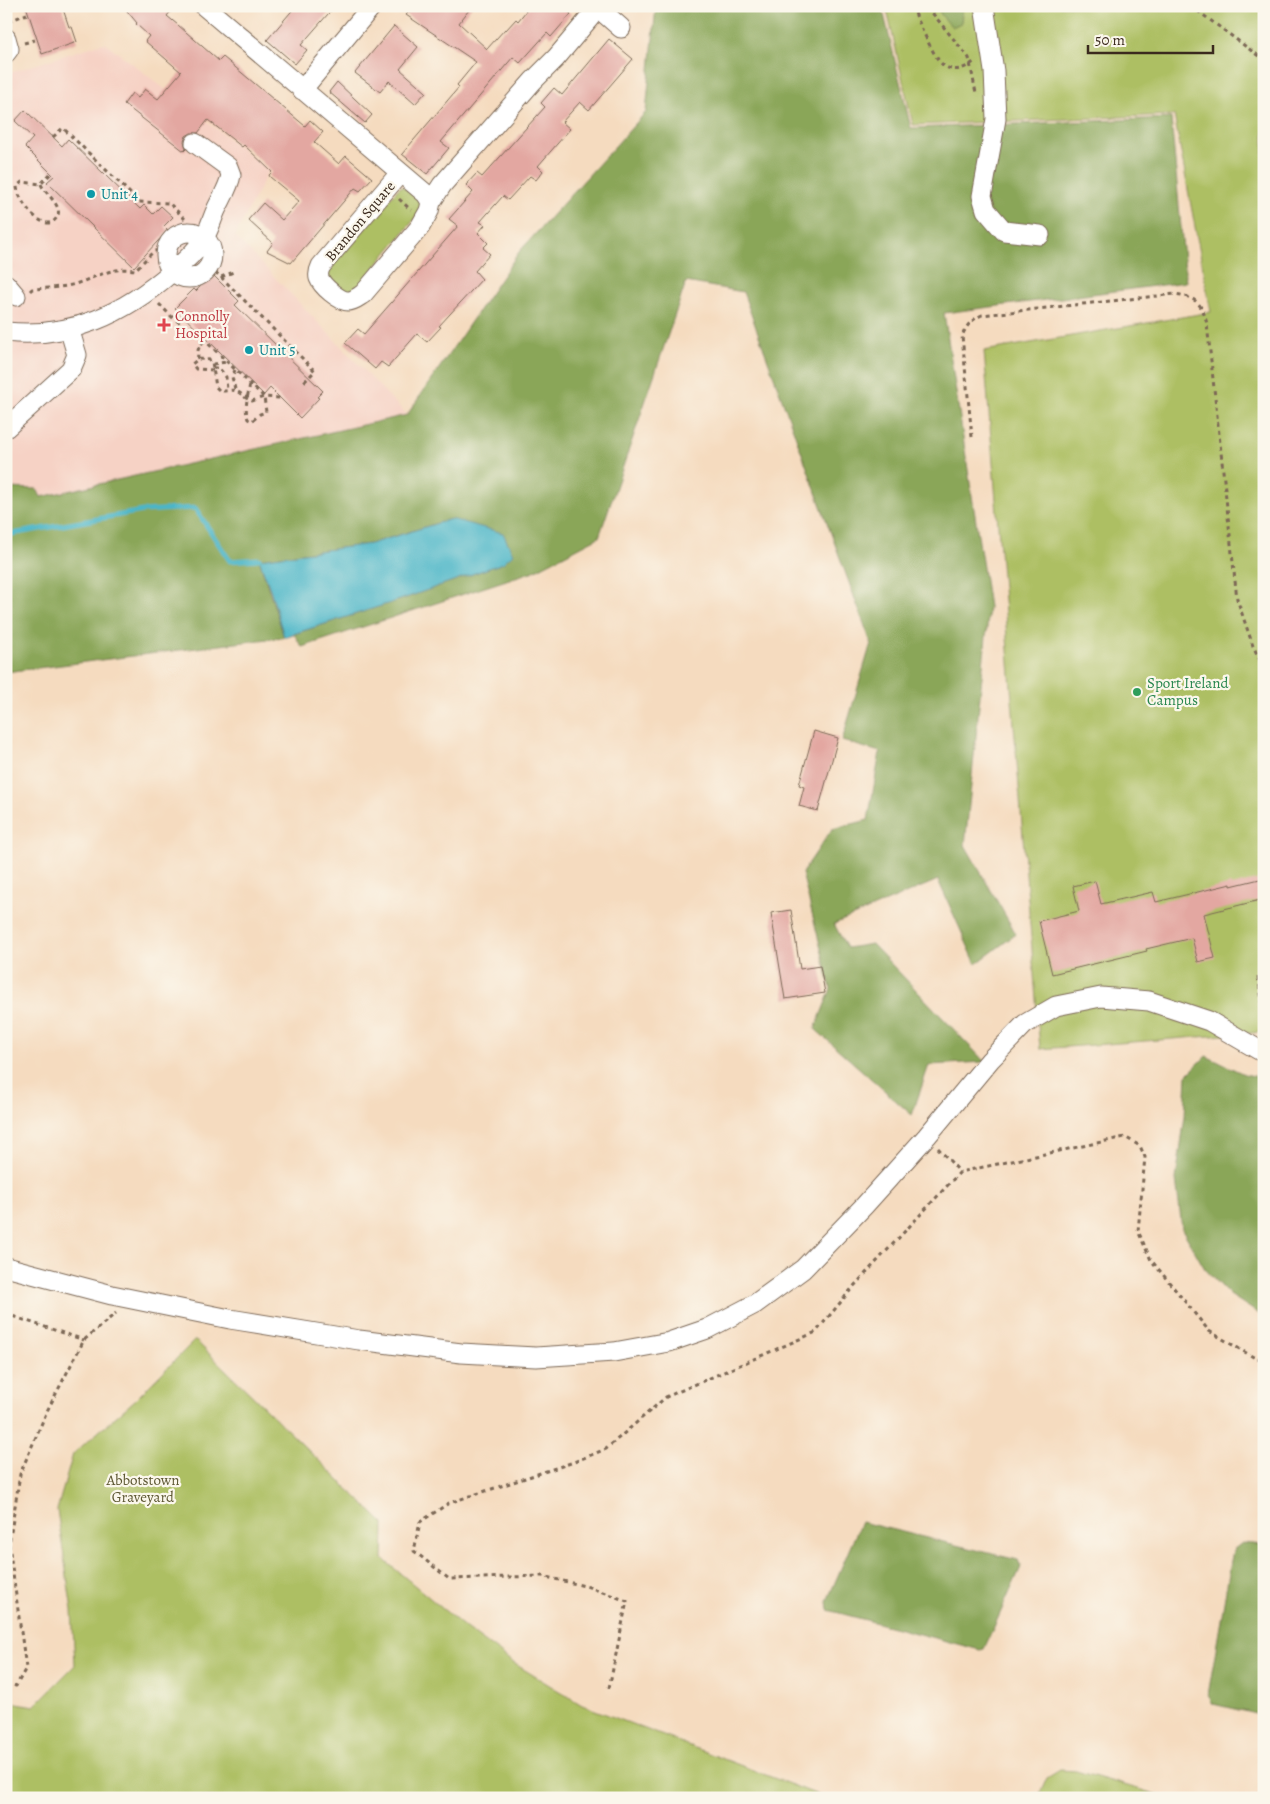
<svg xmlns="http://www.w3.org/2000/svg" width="1270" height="1804" font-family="Alegreya,serif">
  <rect width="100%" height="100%" fill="#fbf7ec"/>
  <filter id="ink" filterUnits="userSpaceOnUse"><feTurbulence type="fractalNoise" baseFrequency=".02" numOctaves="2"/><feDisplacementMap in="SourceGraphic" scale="10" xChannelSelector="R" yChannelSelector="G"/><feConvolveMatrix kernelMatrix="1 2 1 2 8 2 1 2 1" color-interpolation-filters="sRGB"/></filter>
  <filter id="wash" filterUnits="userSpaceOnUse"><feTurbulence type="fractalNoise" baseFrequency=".0096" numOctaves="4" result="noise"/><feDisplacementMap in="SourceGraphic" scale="20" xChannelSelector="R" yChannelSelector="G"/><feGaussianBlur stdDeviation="1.12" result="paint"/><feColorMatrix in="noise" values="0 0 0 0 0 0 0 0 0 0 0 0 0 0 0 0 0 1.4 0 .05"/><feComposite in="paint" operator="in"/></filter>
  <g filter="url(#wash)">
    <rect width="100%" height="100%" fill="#f5dbbf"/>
    <path fill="#f6d2c5" d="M103 43 107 44 269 170 235 236 407 415 6 513V74Z"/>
    <path fill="#adbf63" stroke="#747440" d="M886 6H1264V1032L1040 1049 984 351 1211 312 1174 115 913 125Z
      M400 187H404L421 200 423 209 354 292H341L328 278V266Z
      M195 1340 384 1524 383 1559 467 1629 515 1664 582 1705 826 1798H6V1701L34 1706 75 1665 72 1610 57 1510 73 1454 135 1400Z
      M1060 1770 1076 1771 1169 1798H1038L1047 1778Z"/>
    <path fill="#8aa659" stroke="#62683c" d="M656 6H882L911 128 1171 118 1186 282 944 313 989 607 965 845 1016 934 976 964 938 880 834 924 847 948 872 944 985 1062 929 1065 912 1115 815 1029 831 989 802 873 832 829 868 820 880 752 842 741 871 643 743 292 686 282 599 537 534 571 302 647 294 634 400 600 503 563 451 519 370 544 259 559 284 637 6 672V488L37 489 41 497 407 415 519 252 646 112Z
      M936 6H961L962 13 961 23 952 27 942 16Z
      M1206 1056 1244 1074 1264 1078V1317L1230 1295 1205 1269 1182 1229 1176 1179 1185 1116 1187 1075Z
      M861 1522 1018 1560 1021 1567 984 1649 980 1650 828 1610 827 1601Z
      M1242 1543 1264 1545V1716L1213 1704 1208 1695 1233 1550Z"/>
    <path fill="#4bb6c8" stroke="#437073" d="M451 519 503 533 513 554 503 563 400 600 284 637 271 592 259 559 370 544Z"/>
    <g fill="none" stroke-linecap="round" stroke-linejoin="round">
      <path stroke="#4bb6c8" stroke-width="5" d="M6 535 143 511 195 508 230 561 259 559"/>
    </g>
    <g id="blocks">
      <path fill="#e3a7a1" d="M26 6H62L69 27H72L77 42 42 54Z
        M123 6H175L167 16 178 25 219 61 223 57 305 126 310 120 323 132 314 142 339 164 346 156 372 178 360 191 355 188 291 263 267 251 273 243 248 220 263 203 282 220 299 201 270 177 269 175 272 172 244 145 242 147 208 120 198 133H191L186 136 184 141 186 149 184 151 124 104 132 93 138 98 145 89 158 99 181 72 145 41 149 36 136 24 137 23Z
        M296 6H335L301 45 307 50 295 64 267 40Z
        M414 6H472L459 23 487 49 505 29 506 30 516 19 518 21 530 6H562L571 14 551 37 547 33 520 63 513 57 441 142 449 148 427 174 402 154 459 87 457 85 476 62 406 15Z
        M394 26 418 47 400 69 426 92 415 104 389 81 380 92 355 73Z
        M609 39 633 59 589 110 580 102 562 122 570 129 538 166 543 171 536 180 530 176 508 200 503 196 480 222 485 225 478 233 488 243 483 248 490 254 475 271 482 279 439 326 441 327 427 342 417 334 388 367 381 362 375 369 345 343 358 329 364 334 458 226 449 219 473 192 466 185 477 173 482 177 545 107 541 103 554 88 562 95Z
        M337 82 372 115 365 123 329 92Z
        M25 110 62 146 68 139 140 209 144 205 153 214 161 206 173 217 164 226 168 230 134 267 47 182 54 176 25 147 33 138 15 121Z
        M212 274 239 301 235 305 323 391 317 397 319 398 300 418 270 388 264 395 175 308 194 289 196 291Z
        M814 731 838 738 818 811 799 806 804 787 799 785Z
        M1264 878V899L1204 914 1215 958 1198 962 1192 938 1146 949 1147 951 1052 974 1039 921 1079 911 1073 886 1095 881 1101 904 1153 892 1156 902 1231 884V886Z
        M791 910 800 969 820 966 825 993 785 999 771 913Z"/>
    </g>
  </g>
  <g filter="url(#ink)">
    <use href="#blocks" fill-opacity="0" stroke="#7c6856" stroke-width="1"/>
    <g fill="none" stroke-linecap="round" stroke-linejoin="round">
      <g stroke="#7c6856" stroke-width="21">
        <path id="minor" d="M204 6 426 194 431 202
          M596 6 621 28
          M984 6 994 71 996 119 982 196 986 210 1004 231 1040 235
          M6 38 9 49 6 53
          M302 90 372 6
          M400 173 321 266C319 270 318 274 319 278 322 286 339 301 348 301 354 301 358 297 363 294L420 227 429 211 431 202 442 185 533 81 556 58 598 8
          M166 255a23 23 0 1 1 46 0a23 23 0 1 1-46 0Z
          M6 284 16 296
          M6 332C72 339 125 313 173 271 184 262 197 251 204 238 209 230 212 219 216 210 221 199 229 187 231 175L228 167 195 143
          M6 428 71 369 77 355 69 328
          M6 1267 112 1295 230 1319 359 1340 461 1353 536 1357 614 1352 669 1342 707 1329 755 1304 803 1269 864 1206 927 1136 990 1060 1025 1024 1056 1006 1101 997 1149 1001 1209 1021 1264 1053"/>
      </g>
      <path stroke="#7c6856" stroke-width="3" stroke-dasharray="4 4" stroke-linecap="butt" d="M912 6C918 20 933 57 943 65 954 74 966 68 975 61
        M929 6 933 14 969 58 976 93
        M1191 6 1264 60
        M9 21 27 14
        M24 43 35 40
        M53 137 63 128 139 202 169 203 187 221 189 230
        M41 184C44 193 64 206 57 217 46 237 17 201 17 186L22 182 41 184 51 173
        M399 199 411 210
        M209 267 221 277 236 271
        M221 277 315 371 303 383
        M30 291 32 289C47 288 61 288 75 284 95 278 112 266 135 270L154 251 167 249
        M159 304 174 319 198 334 264 397 280 398
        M198 359C197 350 198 347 205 340
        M213 364 226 362
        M213 368H219L226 377 227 391
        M213 370 196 369 192 364 198 359 211 360 212 362 216 387 220 391C235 391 233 387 246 398L252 401 264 397 266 412 260 414 252 421 248 419C244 408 248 395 250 384
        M235 389 232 377 235 370
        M972 437 962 336C967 325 971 320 982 315L1175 294C1197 297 1202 304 1207 324L1237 599 1253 646 1264 668
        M1258 977 1264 1011
        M938 1148 960 1172
        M6 1314 84 1340
        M6 1684 16 1686 26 1668 9 1545 20 1474 47 1411 84 1340 116 1313
        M609 1688 627 1601 589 1587 542 1576 449 1579 414 1551 420 1522 449 1503 574 1462 606 1449 666 1397 816 1332 854 1286 960 1172 1125 1137 1140 1146 1145 1157 1138 1231 1151 1260 1209 1331 1255 1358 1264 1359"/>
      <use href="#minor" stroke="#fff" stroke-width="19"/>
    </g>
  </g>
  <g fill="#0f9aa8" stroke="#fbf7ec" stroke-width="2">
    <circle cx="91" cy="194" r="5"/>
    <circle cx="249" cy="350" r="5"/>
  </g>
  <path fill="#e0444e" stroke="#fbf7ec" stroke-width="2" d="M161.5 317.5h5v5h5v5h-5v5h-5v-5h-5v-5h5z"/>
  <circle fill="#2e9e5b" stroke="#fbf7ec" stroke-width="2" cx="1137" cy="692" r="5"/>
  <g text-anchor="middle" stroke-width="4.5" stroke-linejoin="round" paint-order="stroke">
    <g font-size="15" fill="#0d838f" stroke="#fbf7ec" text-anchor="start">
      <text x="101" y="199">Unit 4</text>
      <text x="259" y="355">Unit 5</text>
    </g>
    <g font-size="15" fill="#3b2a1e" stroke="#fbf7ec">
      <text transform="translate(360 221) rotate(-50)" y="5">Brandon Square</text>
    </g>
    <g font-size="15" fill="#be3a42" stroke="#fbf7ec" text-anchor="start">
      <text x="175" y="321">Connolly<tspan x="175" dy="17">Hospital</tspan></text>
    </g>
    <g font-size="15" fill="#27864d" stroke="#fbf7ec" text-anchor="start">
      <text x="1147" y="688">Sport Ireland<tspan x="1147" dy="17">Campus</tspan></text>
    </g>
    <g font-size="15" fill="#5d5733" stroke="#fbf7ec">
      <text x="143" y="1485">Abbotstown<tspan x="143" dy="17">Graveyard</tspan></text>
    </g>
  </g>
  <rect width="1270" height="1804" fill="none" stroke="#fbf7ec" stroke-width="25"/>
  <path d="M1088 45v8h125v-8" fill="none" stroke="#3b2a1e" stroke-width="2.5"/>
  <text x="1095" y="45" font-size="15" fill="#3b2a1e" stroke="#fbf7ec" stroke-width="4" paint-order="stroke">50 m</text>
</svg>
